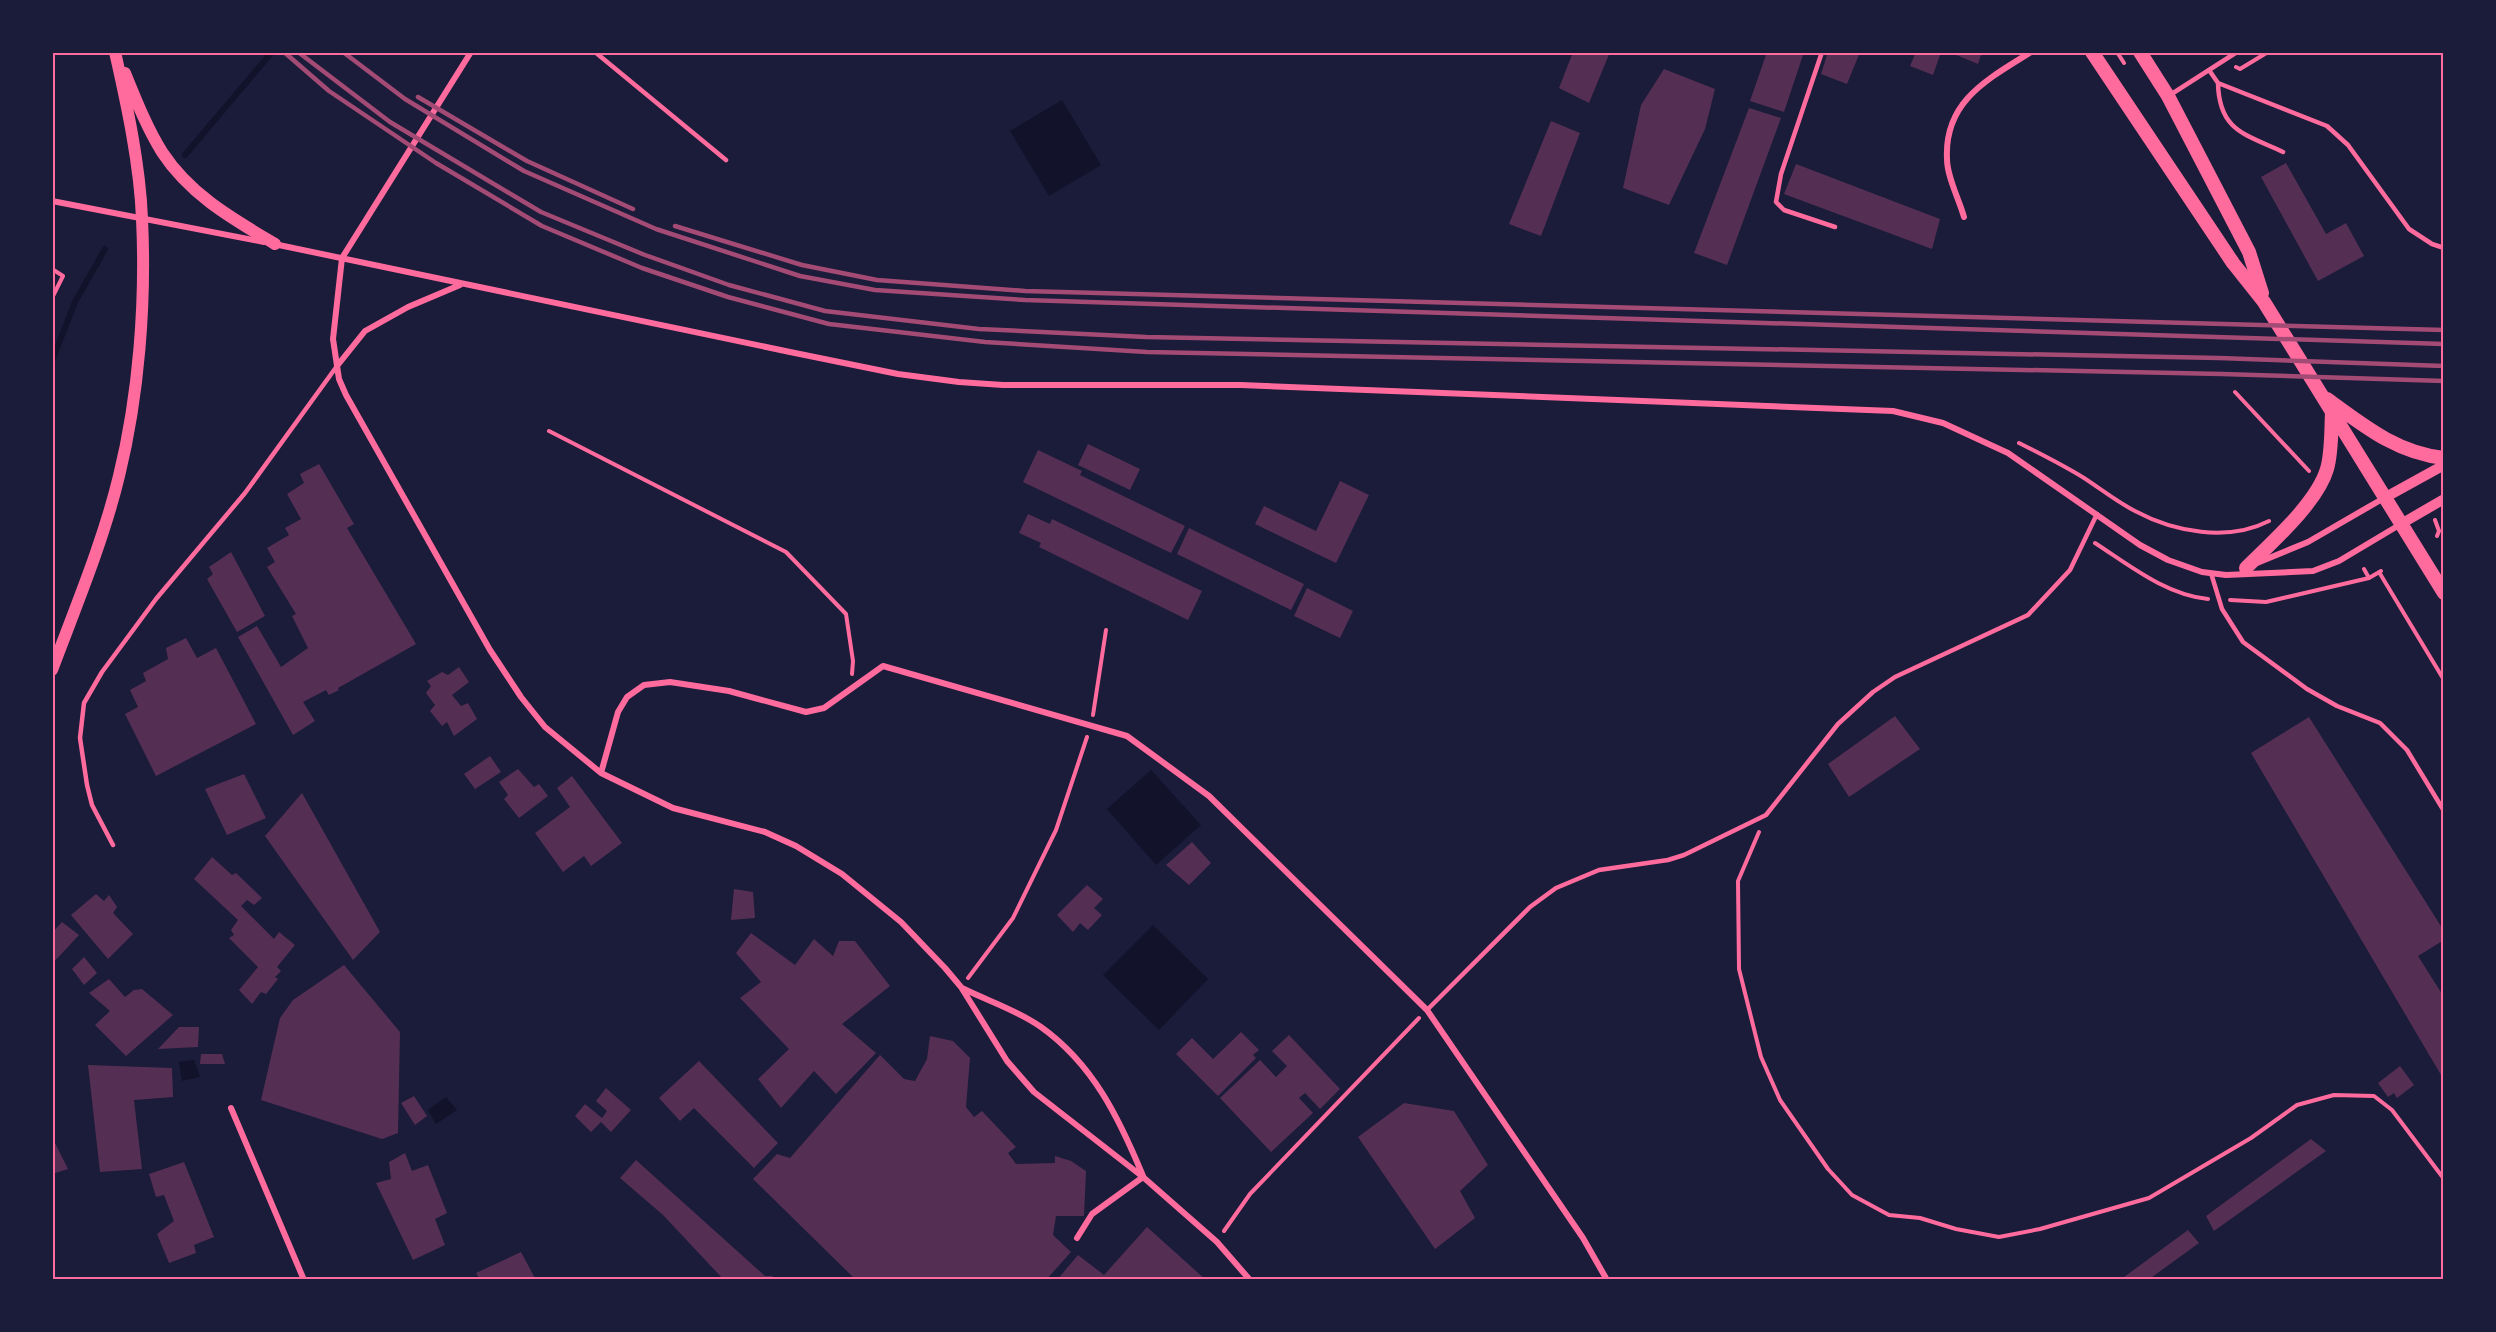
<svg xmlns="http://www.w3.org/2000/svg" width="2496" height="1332" font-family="Mulish,sans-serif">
  <rect width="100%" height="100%" fill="#1b1b3a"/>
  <path fill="#12122b" d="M1062 100 1101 165 1049 196 1010 131Z
    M1151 770 1201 825 1156 865 1107 809Z
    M1153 925 1208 979 1159 1030 1103 975Z
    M194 1060 200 1077 182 1081 179 1062Z
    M446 1097 457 1110 436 1124 428 1110Z"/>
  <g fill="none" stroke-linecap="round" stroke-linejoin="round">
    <path stroke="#12122b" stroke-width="6" d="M185 155 272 52
      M52 361 75 302 105 249"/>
  </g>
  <path fill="#542f53" d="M1573 52H1610L1589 103 1559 88Z
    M1767 52H1804L1784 112 1750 101Z
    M1828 52H1860L1847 84 1821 74Z
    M1916 52H1941L1933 75 1910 66Z
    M1949 52H1982L1978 64Z
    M1664 69 1715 89 1705 129 1669 205 1623 188 1641 105Z
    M1749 108 1781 118 1727 265 1694 253Z
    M1551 121 1580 133 1541 236 1509 224Z
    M2286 163 2326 234 2346 223 2364 256 2318 281 2261 177Z
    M1796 164 1940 219 1932 249 1784 194Z
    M1088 444 1140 469 1130 490 1078 465Z
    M1038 450 1082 471 1080 475 1185 526 1171 553 1023 482Z
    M319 464 354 524 347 528 416 644 338 688 339 690 329 695 326 690 303 702 315 721 293 735 238 637 257 626 281 667 308 648 292 616 296 614 267 567 275 562 267 548 289 535 285 528 301 519 287 494 304 483 300 474Z
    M1340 481 1369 495 1336 563 1255 524 1264 506 1316 531Z
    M1028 514 1050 524 1052 519 1202 591 1188 620 1039 547 1041 543 1019 533Z
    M1189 528 1304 584 1291 610 1177 554Z
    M231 552 265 616 237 632 207 579 213 574 209 567Z
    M1307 588 1353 611 1340 638 1294 616Z
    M186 638 197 658 216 648 256 724 156 776 125 714 138 707 130 690 146 681 143 673 168 659 166 648Z
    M459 667 469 682 452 695 461 706 468 703 477 719 454 736 447 722 442 726 430 711 435 705 426 693 431 686 427 681 442 672 448 675Z
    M1895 716 1920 749 1849 797 1828 764Z
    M2309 717 2444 931V940L2418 956 2444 997V1080L2251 753Z
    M490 756 501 772 475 789 464 774Z
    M518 769 534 787 539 784 548 796 519 818 504 799 508 795 499 782Z
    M244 774 266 818 227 835 205 789Z
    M572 776 622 843 591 866 584 856 563 872 535 833 570 807 557 788Z
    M302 793 380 932 353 960 265 836Z
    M1192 842 1211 863 1189 885 1166 865Z
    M212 857 232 875 236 873 262 898 254 905 247 900 241 906 274 939 279 932 295 945 277 967 281 971 275 977 278 979 266 994 261 992 252 1004 239 990 258 967 229 938 234 935 231 930 238 920 194 879Z
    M1087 885 1103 899 1094 908 1102 915 1088 930 1080 923 1073 932 1057 915Z
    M734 889 753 892 755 918 731 920Z
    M96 894 104 901 109 895 117 907 113 913 133 934 108 959 71 915Z
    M62 922 79 935 52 964V933Z
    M751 933 795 965 814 939 833 956 839 941H855L890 986 842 1024 876 1053 836 1094 814 1071 781 1108 758 1079 789 1049 740 998 761 982 736 953Z
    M84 957 97 973 84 985 72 969Z
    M344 965 400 1032 398 1133 382 1139 261 1100 280 1018 293 1000Z
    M109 979 125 997 134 990 142 989 173 1015 126 1056 95 1025 110 1011 89 993Z
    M179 1027H199L198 1047 158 1049Z
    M1241 1032 1259 1050 1253 1055 1256 1058 1218 1096 1176 1054 1192 1038 1213 1059Z
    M1289 1035 1340 1089 1320 1109 1305 1093 1299 1098 1313 1113 1271 1152 1220 1098 1260 1060 1276 1077 1287 1066 1272 1051Z
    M930 1036 953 1041 970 1058 966 1107 974 1117 982 1111 1016 1147 1008 1153 1016 1164 1055 1163V1156L1071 1161 1086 1171 1084 1216H1056L1053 1235 1071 1252 1046 1280H856L753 1179 777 1154 790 1158 880 1055 904 1079 915 1081 927 1059Z
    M201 1054H222L225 1064H200Z
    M699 1061 778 1143 754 1168 694 1108 680 1121 659 1098Z
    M88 1065 172 1068 173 1097 134 1100 142 1169 100 1172Z
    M2400 1066 2414 1085 2397 1098 2394 1093 2388 1097 2378 1083Z
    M606 1088 631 1110 611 1132 601 1122 591 1132 575 1116 585 1104 602 1118 607 1111 596 1101Z
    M414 1096 427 1116 415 1125 401 1103Z
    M1404 1103 1454 1111 1488 1165 1460 1191 1475 1218 1435 1249 1358 1137Z
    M52 1137 68 1169 52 1174Z
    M2311 1139 2326 1151 2214 1231 2206 1216Z
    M405 1153 412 1171 428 1165 447 1213 435 1219 445 1245 413 1260 376 1183 391 1179 389 1162Z
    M636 1160 765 1276H772L776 1280H724L663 1215 620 1178Z
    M184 1162 214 1237 194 1245 196 1253 169 1263 157 1234 174 1221 164 1195 156 1197 149 1174Z
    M1147 1227 1206 1280H1057L1078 1255 1104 1275Z
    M2188 1230 2199 1243 2148 1280H2120Z
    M521 1252 536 1280H480L476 1273Z"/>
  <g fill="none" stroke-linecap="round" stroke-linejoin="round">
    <path stroke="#ff6b9d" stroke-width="4" d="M2117 52 2124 63
      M2236 67 2240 69 2268 52
      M52 269 63 276 52 298
      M2235 392 2309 471
      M549 431 786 552 846 614 853 661 852 674
      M2019 443C2041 454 2063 465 2084 478 2101 489 2117 502 2135 511 2174 532 2228 542 2269 521
      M2435 520 2439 531 2437 536
      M2095 543C2129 565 2166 595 2208 599
      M2364 569 2369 578
      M2379 572 2444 680
      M2230 600 2266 602 2369 578 2381 571
      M1093 715 1106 630
      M1759 832 1738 881 1739 969 1761 1057 1780 1100 1828 1169 1852 1195 1889 1215 1920 1218 1956 1229 1999 1237 2040 1229 2149 1198 2251 1138 2297 1105 2334 1095 2374 1096 2392 1110 2444 1179
      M968 978 1013 918 1056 830 1087 737
      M1224 1231 1250 1194 1419 1018"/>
    <path stroke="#ff6b9d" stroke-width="4.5" d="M595 52 726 160
      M1822 52 1781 174 1776 202 1784 210 1835 227
      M2209 70 2218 83 2327 126 2348 145 2409 229 2432 244 2444 248
      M2218 83C2219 131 2245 134 2283 152
      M2170 95 2237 52
      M2211 573 2222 609 2243 642 2307 689 2337 706 2380 723 2407 750 2444 811
      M113 845 92 805 87 785 80 738 84 703 102 672 156 599 245 493 337 366
      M1427 1010 1530 907 1556 888 1599 870 1668 860 1684 855 1766 815 1838 724 1873 692 1895 677 2028 615 2070 570 2097 514"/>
    <path stroke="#ff6b9d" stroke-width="6" d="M471 52 342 258 333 339 339 379 346 395 490 650 521 697 545 727 601 773 673 808 765 832 796 846 842 874 901 922 945 968 961 987 1007 1061 1034 1092 1143 1177 1217 1242 1250 1280
      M52 201 264 242
      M1964 217C1959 199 1947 177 1947 159 1944 101 1988 79 2031 52
      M274 244 790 352 898 374 959 382 1003 385H1241L1893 411 1943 423 2008 453 2140 545 2168 560 2202 572 2226 575 2313 571 2339 561 2401 524
      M337 366 365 331 408 307 460 285
      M2257 563 2308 542 2384 498
      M601 773 618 712 627 697 644 685 670 682 729 691 806 712 824 708 883 666 1127 736 1209 796 1427 1010 1583 1238 1607 1280
      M962 988C988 1001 1017 1010 1041 1027 1093 1064 1119 1118 1143 1176
      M231 1108 304 1280
      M1077 1238 1092 1214 1143 1177"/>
    <path stroke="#ff6b9d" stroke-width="10" d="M2386 497 2444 465
      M2401 524 2444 499"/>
    <path stroke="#ff6b9d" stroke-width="12" d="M125 73C136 100 147 128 162 152 190 195 233 219 275 244
      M52 670C76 606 103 542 119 476 139 395 146 302 142 219 140 165 127 105 115 52"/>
    <path stroke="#ff6b9d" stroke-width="14" d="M2092 52 2233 263 2264 302 2444 593
      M2140 52 2168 96 2249 252 2262 293
      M2327 399C2364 426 2397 453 2444 458
      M2246 568C2271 543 2317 503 2327 469 2332 452 2331 431 2332 413"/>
    <path stroke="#a44b75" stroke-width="4.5" d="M284 52 329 91 436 163 542 226 642 268 728 297 829 324 985 342 1147 352 2222 374 2444 381
      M298 52 390 122 541 212 645 255 729 285 825 311 979 329 1146 337 2219 358 2444 366
      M343 52 405 99 524 171 656 229 800 276 875 290 1025 300 2444 344
      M418 97 527 161 633 209
      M675 226 802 265 877 280 1025 291 2444 330"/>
  </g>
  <rect width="2496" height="1332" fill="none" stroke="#1b1b3a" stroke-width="108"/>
  <rect x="54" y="54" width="2388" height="1224" fill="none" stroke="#ff6b9d" stroke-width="2"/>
</svg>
